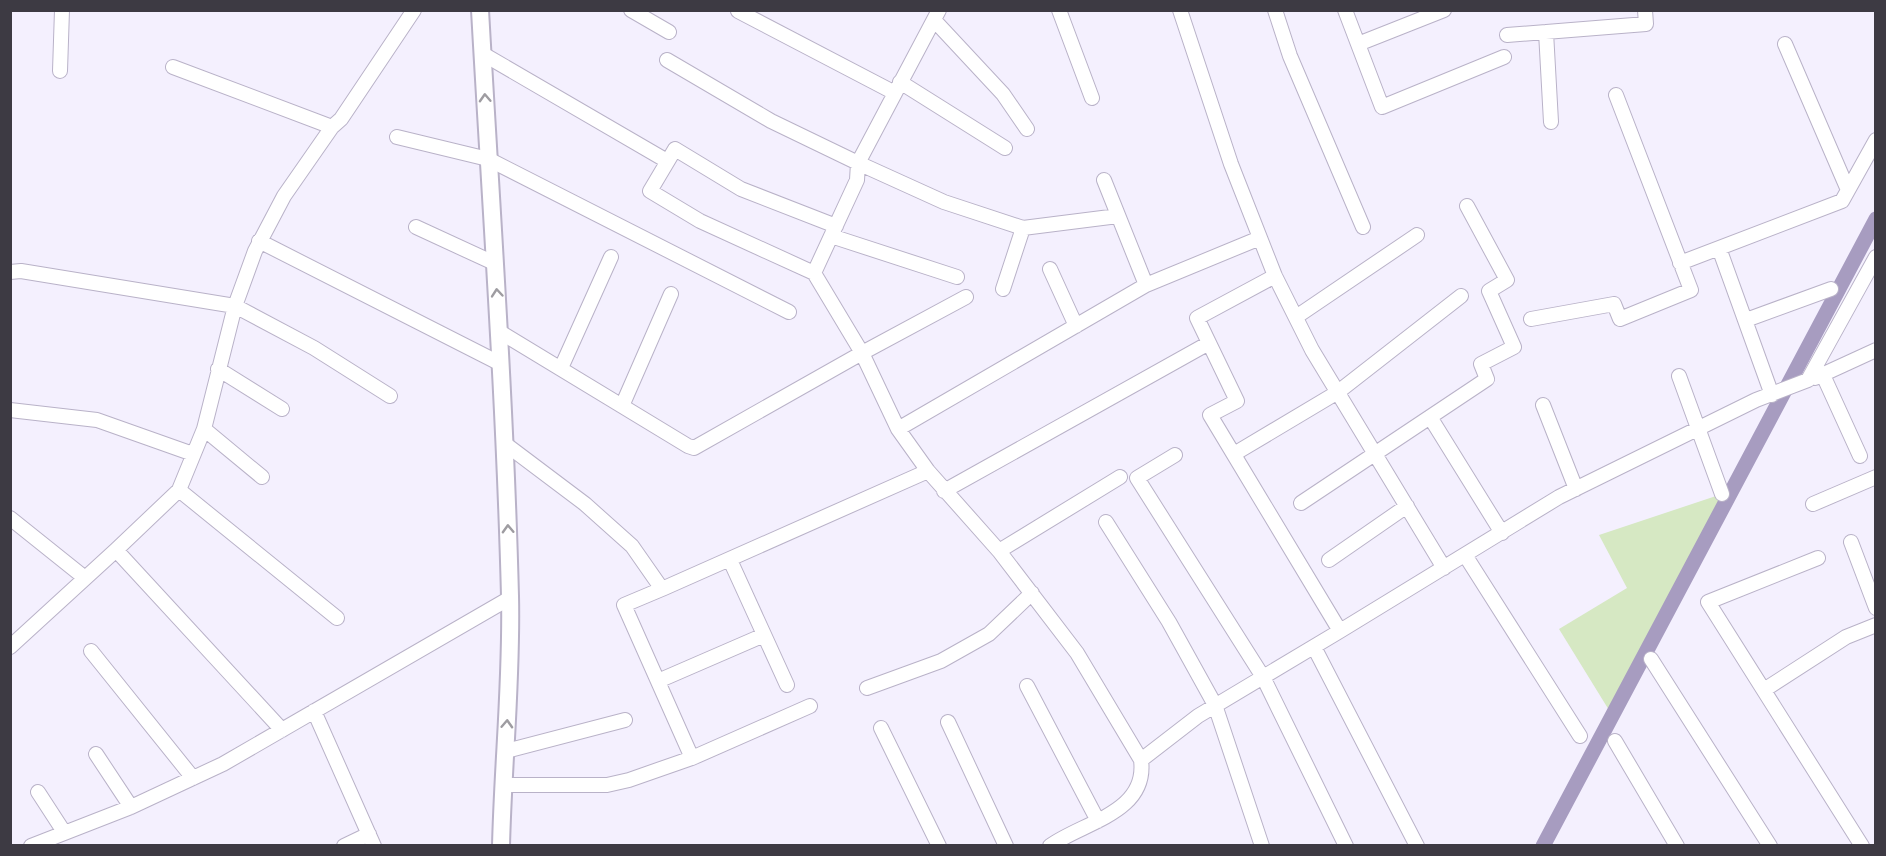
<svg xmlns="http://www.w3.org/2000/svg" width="1886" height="856" font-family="Lato,sans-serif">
  <rect width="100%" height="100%" fill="#f4f0fe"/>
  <path fill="#d6e8c3" d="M1731 491 1612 715 1559 629 1627 588 1599 535Z"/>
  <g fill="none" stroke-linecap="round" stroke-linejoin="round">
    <path stroke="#a79cc0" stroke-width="15" d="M1543 846 1876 219"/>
    <g stroke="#b9b2c8" stroke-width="16">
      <path id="minor" d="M631 10 669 32
        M1059 10 1092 98
        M1180 10 1231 164 1275 276 1312 350 1444 568
        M1275 10 1290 56 1363 227
        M1345 10 1382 107 1504 57
        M738 11 895 93
        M934 20 1003 94 1027 129
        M1546 32 1551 122
        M1507 35 1646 24 1645 10
        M1358 44 1444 10
        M1785 44 1848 190
        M483 54 667 161
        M667 60 771 121 858 163 944 202 1023 228 1118 216
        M173 67 332 127 341 119 414 10
        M60 71 62 10
        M900 82 1005 148
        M397 137 488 159 789 312
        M1104 180 1146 285
        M836 226 741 189 675 149 650 191 700 221 814 273 862 353 898 429 928 471 999 551 1077 653 1141 760
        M416 227 494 263
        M831 236 957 277
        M259 241 501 364
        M1719 248 1772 395
        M1680 263 1842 201 1876 140
        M1050 269 1076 326
        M10 272 21 271 235 306 314 348 390 396
        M814 273 857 180 858 163 939 10
        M1275 276 1197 318 1237 401 1210 415 1340 631
        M1003 289 1023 228
        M1296 317 1417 235
        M1531 319 1614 304 1620 319 1691 290 1616 95
        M1746 320 1831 289
        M500 332 688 446 694 448 862 353 966 297
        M561 368 611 257
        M218 369 282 409
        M1823 375 1860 456
        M1679 376 1722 494
        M1815 378 1876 350
        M1543 405 1576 489
        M622 406 671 294
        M10 410 97 420 193 454
        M1430 417 1502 533
        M204 429 262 477
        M898 429 1146 285 1260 238
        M504 443 585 504 632 546 662 589 928 471
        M1234 454 1338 392 1461 296
        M1175 455 1137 478 1263 677 1346 846
        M179 490 337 618
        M944 491 1209 343
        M1301 503 1487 379 1481 364 1514 347 1489 291 1507 280 1467 206
        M1813 504 1876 477
        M10 518 85 578
        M1106 522 1169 622 1215 705 1262 846
        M1851 542 1876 608
        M116 550 282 730
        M999 551 1120 477
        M1465 555 1580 736
        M1818 558 1708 602 1862 846
        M730 560 787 685
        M1329 560 1407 506
        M662 589 624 605 692 758
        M10 647 116 550 179 490 204 429 235 306 255 251 284 196 332 127
        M1314 647 1417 846
        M91 651 193 778
        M1651 659 1770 846
        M658 681 764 635
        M1027 686 1098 821
        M867 688 941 661 989 634 1032 593
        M1764 690 1846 637 1876 625
        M314 711 374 846
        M948 722 1006 846
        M881 728 939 846
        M1615 741 1677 846
        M506 751 625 720
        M96 754 131 807
        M504 785H607L629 780 692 758 810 706
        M38 792 64 832
        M31 846 131 807 223 764 510 598
        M344 846 369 834
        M1050 846C1083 822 1148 813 1141 760L1198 716 1340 631 1559 497 1756 400 1808 380 1876 257"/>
    </g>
    <g stroke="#b9b2c8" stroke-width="20">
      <path id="tertiary" d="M480 10C491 206 505 400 510 596 512 679 503 762 501 846"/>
    </g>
    <use href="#minor" stroke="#fff" stroke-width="14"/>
    <use href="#tertiary" stroke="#fff" stroke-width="16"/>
  </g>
  <defs><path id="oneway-chevron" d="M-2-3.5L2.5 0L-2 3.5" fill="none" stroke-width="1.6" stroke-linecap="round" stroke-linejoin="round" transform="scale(1.5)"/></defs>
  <g stroke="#9e9ca1">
    <use href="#oneway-chevron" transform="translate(485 98) rotate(-93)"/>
    <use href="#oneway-chevron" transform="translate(497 293) rotate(-95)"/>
    <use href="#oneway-chevron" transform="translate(508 529) rotate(-92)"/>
    <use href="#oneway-chevron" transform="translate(507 724) rotate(-87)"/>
  </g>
  <rect width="1886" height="856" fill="none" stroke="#3d3a43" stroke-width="24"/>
</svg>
